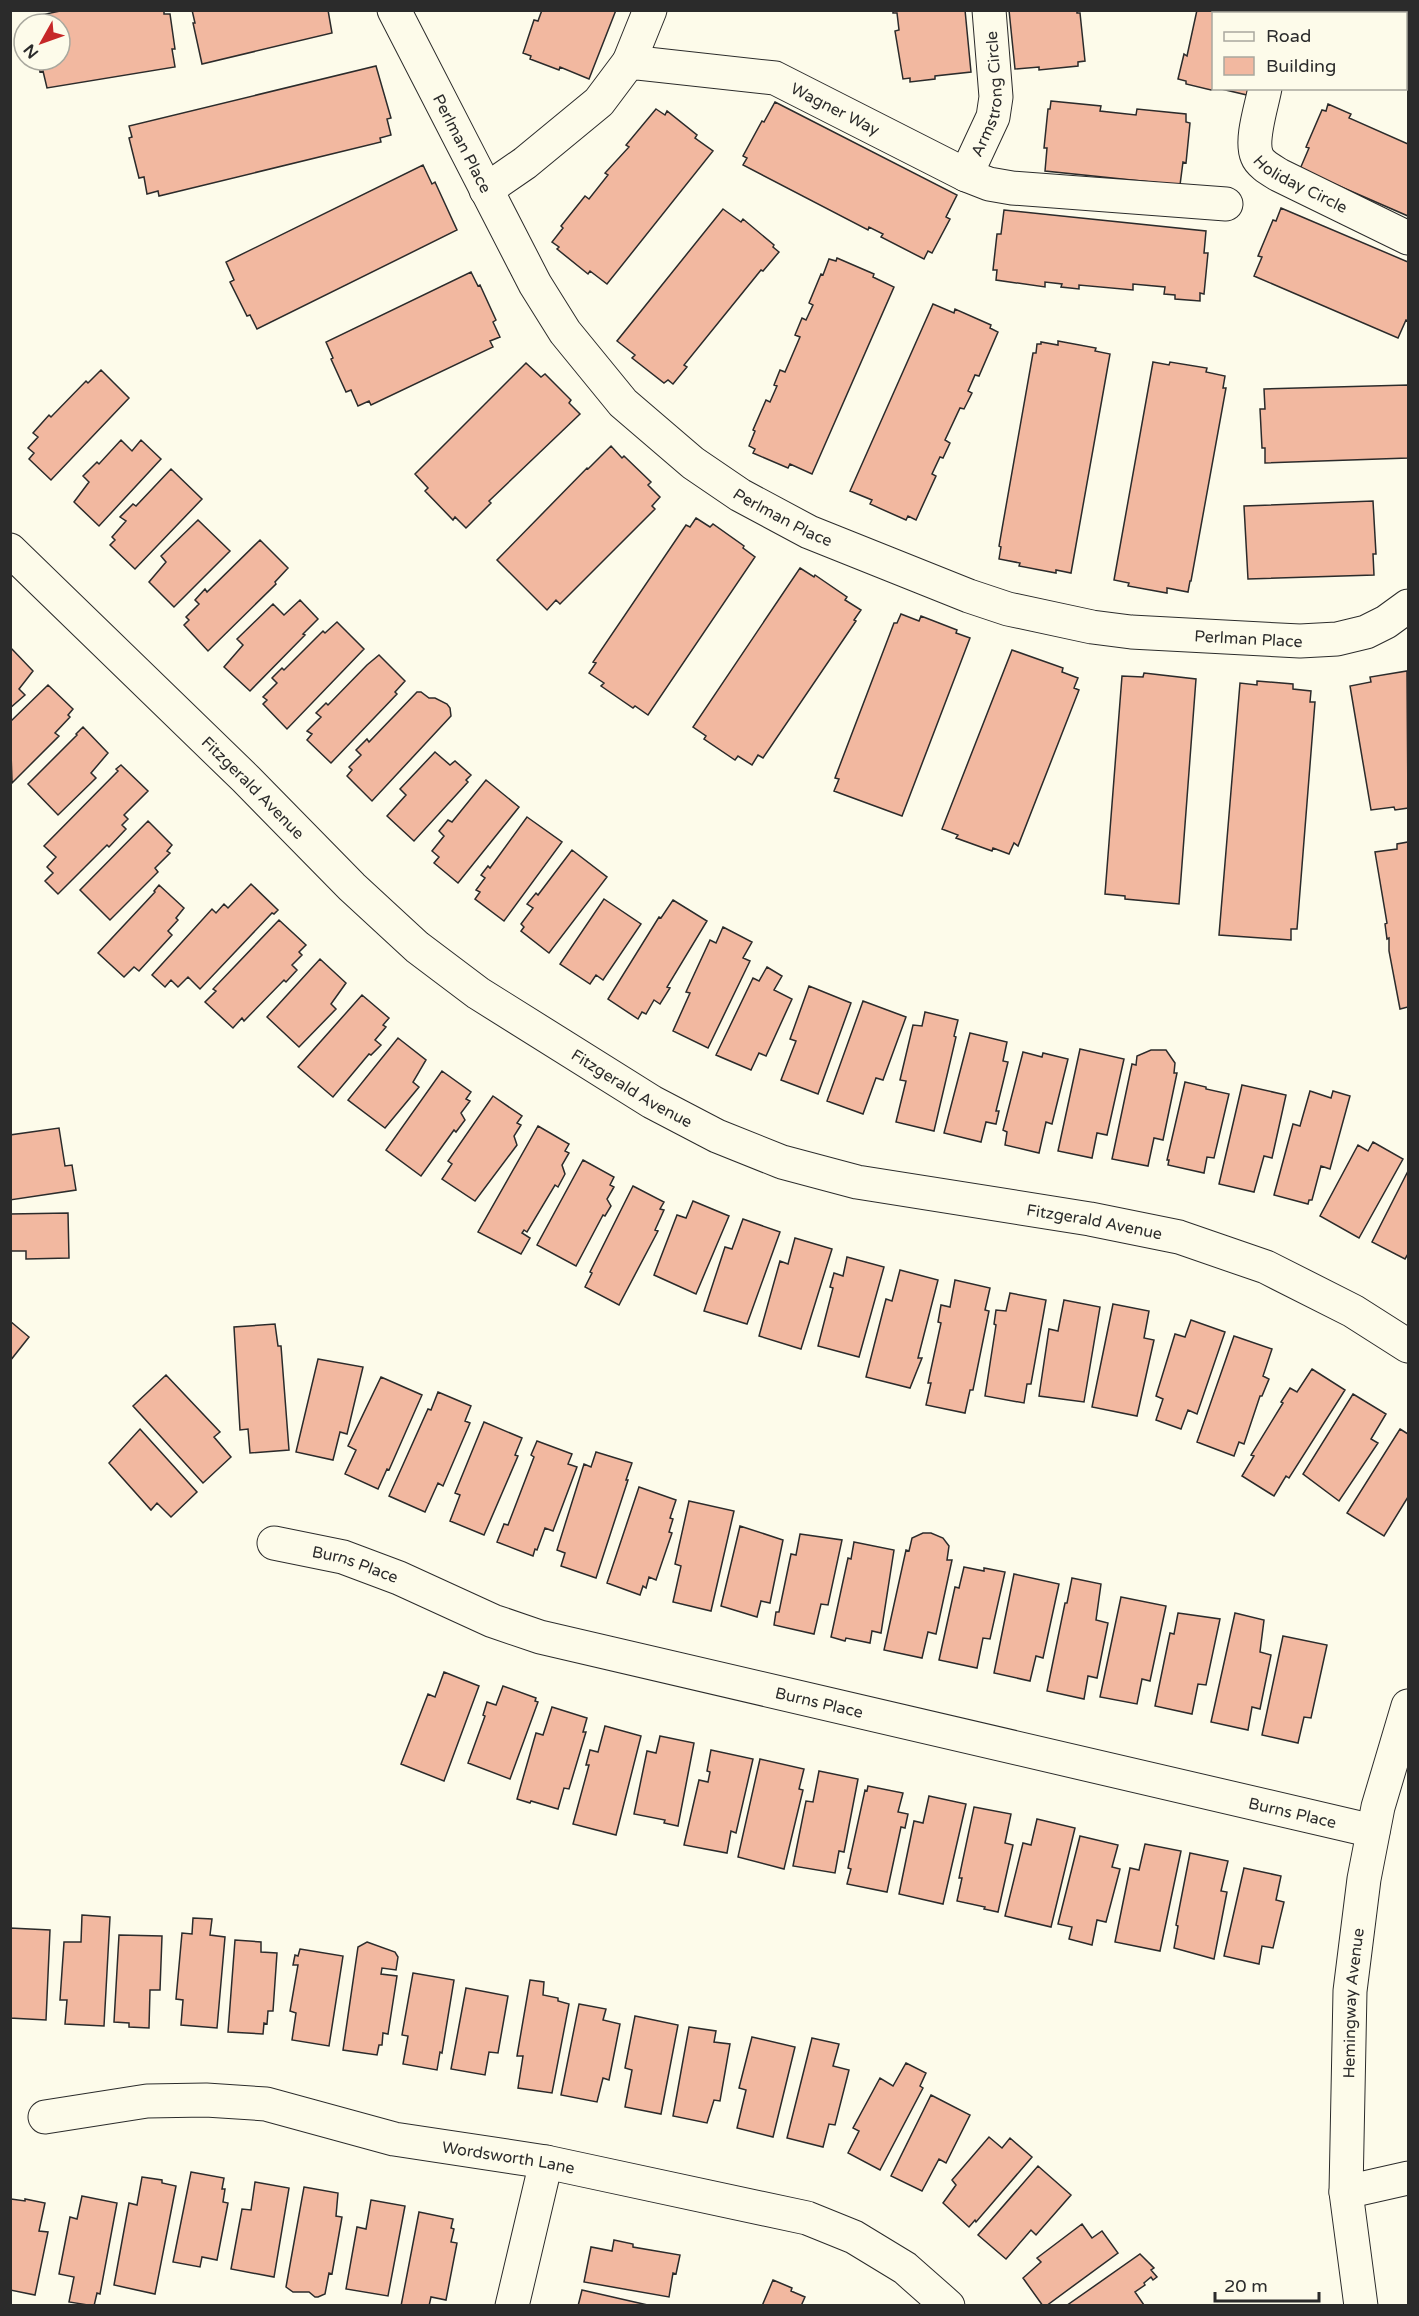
<svg xmlns="http://www.w3.org/2000/svg" width="1419" height="2316" font-family="'Varela Round',sans-serif">
  <rect width="100%" height="100%" fill="#fdfbea"/>
  <path fill="#f2b8a0" stroke="#2b2b2b" stroke-width="1.5" d="M65 10H164V14H170L175 49H172L175 67 47 88 43 71 40 72 38 60H60V24H37L36 16Z
    M192 10H328L332 33 202 64 193 23H195Z
    M542 10H616L589 79 560 67 559 70 530 59 531 56 523 53 534 20 538 21Z
    M893 10H965L971 72 935 76V79L910 82V78L903 79 895 31 899 30 897 13H893Z
    M1009 10H1077V13H1080L1085 61 1078 62V66L1039 70V67L1015 69Z
    M1197 10H1266L1265 14H1214V88L1211 90 1186 84V81L1178 79 1184 54 1187 56Z
    M1308 10H1377V14H1307Z
    M376 66 391 118 387 119 391 135 380 138 381 142 159 196 158 191 147 194 144 177 139 178 129 138 132 137 129 126Z
    M1217 88H1248L1247 95Z
    M1051 101 1101 106 1100 111 1136 115 1137 109 1186 114V122L1190 123 1186 163 1183 162 1180 185 1045 171 1047 148H1044L1048 109H1050Z
    M775 102 957 195 946 217 950 219 932 253 928 251 924 259 881 237 883 234 869 227 868 230 743 165 747 158 743 156 762 121 764 122Z
    M1328 104 1351 114 1349 118 1408 144V216L1300 169 1309 148 1306 147 1322 110 1326 111Z
    M656 109 665 115 667 111 697 135 695 138 713 151 607 284 590 271 588 274 557 249 559 247 552 242 563 228 561 226 585 196 589 199 608 175 605 173 629 147 626 145Z
    M423 165 432 184 435 182 457 230 257 329 250 315 247 316 230 282 234 280 226 262Z
    M1281 208 1408 262V321L1406 320 1398 338 1254 276 1262 257 1258 256 1273 220 1276 221Z
    M723 209 741 222 743 219 774 245 773 247 779 252 763 271 761 270 684 365 687 367 673 384 668 380 664 383 632 358 635 355 617 341Z
    M1004 210 1206 231 1204 253H1208L1204 294 1200 293V301L1175 299V295L1164 294 1165 287 1133 284V290L1079 285V289L1061 287 1062 284 1045 282V287L996 280 997 270H993L997 234H1001Z
    M837 258 874 274 873 277 894 287 812 474 790 464 788 468 753 453 755 449 749 446 755 431 753 430 766 400 770 402 777 386 774 385 780 370 785 372 800 337 795 335 802 318 806 320 813 305 809 303 821 274 823 275 829 259 836 261Z
    M471 272 478 286 480 285 496 320 493 322 500 337 490 341 493 347 371 405 369 401 358 406 351 390 346 392 331 359 333 358 326 342Z
    M933 304 954 313 955 309 991 325 990 328 998 332 979 376 975 375 968 391 972 393 964 409 960 408 945 440 950 443 943 458 940 457 932 474 936 476 916 520 908 516 906 520 870 504 872 500 850 491Z
    M1058 341 1096 348 1095 351 1110 354 1071 573 1056 570V573L1019 566 1020 563 999 559 1001 547 999 546 1033 353H1036L1037 344H1041V342L1058 345Z
    M1153 362 1169 365 1170 362 1207 368 1206 372 1225 376 1223 388H1226L1191 581H1190L1188 592 1167 588V593L1128 586 1129 583 1114 580Z
    M526 363 541 377 545 374 571 400 569 403 580 414 489 501 491 503 466 528 455 517 453 520 425 491 428 488 415 474Z
    M101 370 129 398 51 480 29 459 34 453 28 448 38 437 33 433 49 415 51 417 86 381 88 383Z
    M1408 385V458L1265 463V448H1262L1260 409H1265L1264 389Z
    M121 440 132 451 141 440 161 459 99 526 74 502 89 482 83 476 97 462 99 464Z
    M611 446 622 458 624 456 651 482 648 485 660 497 652 506 655 509 560 604 556 600 547 610 497 560 587 468 588 469Z
    M171 469 202 499 135 569 110 545 115 540 112 537 126 521 120 517 133 504 136 506Z
    M1373 501 1376 554H1373L1374 575 1248 579 1244 506Z
    M696 518 710 527 713 524 744 546 743 548 755 557 648 715 635 706 633 708 601 686 604 683 589 673 596 663 593 662 686 525 690 527Z
    M198 520 230 551 174 607 149 582 166 562 161 556Z
    M260 540 288 568 275 582 276 584 208 651 184 625 189 620 186 617 199 604 195 600 205 589 207 592Z
    M800 568 814 577 815 575 847 597 845 600 861 610 854 620 856 621 763 758 758 755 752 765 738 756 735 760 704 739 706 736 693 727Z
    M300 600 318 619 303 634 305 635 250 691 224 667 243 645 237 639 273 604 284 615Z
    M901 614 919 621 921 616 957 630 956 633 970 638 902 816 834 791 839 779 835 778 894 623H897Z
    M337 622 364 649 287 729 263 704 267 700 263 697 277 683 272 678 282 668 284 670 323 631 325 633Z
    M10 647 33 671 19 689 25 695 10 708Z
    M1012 650 1063 668 1062 672 1078 678 1074 688 1079 690 1018 846 1014 843 1009 854 993 848 992 851 956 838 958 835 942 829Z
    M379 655 405 681 395 692 397 694 331 763 307 740 312 734 307 731 321 717 316 713 326 703 328 705 367 665Z
    M1407 671 1408 808 1395 810 1394 807 1371 810 1350 686 1371 682 1370 677Z
    M1144 673 1196 679 1179 904 1125 899V896L1105 894 1122 676 1143 677Z
    M1257 681 1293 684V689L1311 691 1310 702H1315L1297 929H1291V940L1219 935 1240 683 1257 685Z
    M48 685 73 709 68 715 70 717 55 733 59 736 12 783 10 722Z
    M417 692H421L429 698H435L447 704 450 708 451 716 372 801 347 776 352 770 349 767 361 755 356 750 367 739 369 742Z
    M83 727 108 753 91 773 96 778 58 815 28 784 77 735 76 734Z
    M435 752 450 765 455 761 471 775 466 780 468 782 414 841 387 816 406 795 400 789Z
    M121 765 148 791 124 815 128 819 122 825 126 829 109 847 107 845 58 894 45 881 53 873 47 867 56 857 44 846 118 771 116 769Z
    M486 780 519 807 458 883 434 863 439 857 432 851 444 836 439 831 448 820 452 822Z
    M527 817 562 842 504 921 475 899 480 892 476 890 485 878 481 875 488 866 490 868Z
    M148 821 172 845 167 851 170 853 155 868 158 872 110 920 80 890Z
    M1408 842V1007L1400 1009 1389 951V938L1387 939 1385 924 1387 923 1375 852 1397 849V844Z
    M572 850 607 877 549 953 521 931 524 927 521 924 533 908 527 904 536 893 538 895Z
    M251 884 278 910 274 914 272 913 200 989 188 977 178 987 171 980 165 987 152 975 212 909 216 913 224 904 228 908Z
    M159 885 184 908 176 918 178 920 168 931 172 935 139 971 134 967 124 977 98 953 155 892 154 891Z
    M604 899 641 924 603 980 596 975 590 984 560 964Z
    M673 900 707 921 667 987 670 988 660 1004 654 1000 646 1014 642 1012 638 1019 608 999 659 917 661 918Z
    M279 920 306 945 299 952 302 955 292 965 297 970 286 982 284 980 244 1021 242 1018 233 1028 205 1002 216 991 213 989Z
    M723 927 752 942 743 958 750 961 708 1048 673 1031 690 993 686 992 710 940 716 943Z
    M320 959 346 983 331 1004 336 1009 299 1047 267 1017Z
    M767 967 782 976 774 990 792 999 766 1056 759 1053 751 1070 716 1055 753 978 759 981Z
    M809 986 851 1003 818 1094 781 1080 796 1041 790 1039Z
    M362 995 389 1018 383 1025 386 1027 375 1040 381 1045 371 1055 369 1054 333 1097 298 1067Z
    M863 1001 906 1017 883 1080 876 1078 863 1114 827 1101Z
    M925 1012 958 1020 954 1036 956 1037 934 1131 896 1122 906 1081 900 1080 913 1025 922 1026Z
    M970 1033 1007 1042 1003 1061 1008 1062 996 1111H999L996 1124 986 1122 981 1142 944 1133Z
    M398 1038 426 1060 413 1082 419 1087 385 1128 348 1100Z
    M1080 1049 1124 1059 1107 1135 1097 1133 1092 1158 1058 1151Z
    M1151 1050H1166L1175 1063 1174 1073H1177L1163 1140 1154 1138 1148 1166 1112 1159 1132 1064 1136 1065 1137 1056Z
    M1023 1052 1042 1057 1043 1053 1068 1059 1052 1124 1046 1122 1039 1153 1005 1145 1007 1132 1003 1130Z
    M442 1071 471 1092 466 1099 470 1101 461 1113 465 1120 456 1132 454 1130 421 1176 386 1150Z
    M1185 1082 1206 1087V1089L1229 1094 1214 1158 1207 1157 1204 1173 1168 1165 1169 1160H1167Z
    M1242 1085 1286 1095 1272 1158 1264 1156 1254 1192 1219 1184Z
    M1310 1091 1331 1098 1333 1091 1350 1096 1330 1169 1321 1166 1312 1200H1309L1308 1204 1274 1195 1293 1124 1300 1126Z
    M493 1096 522 1116 517 1123 521 1125 514 1136 517 1145 475 1201 442 1179 452 1164 448 1161Z
    M538 1126 569 1144 565 1151 569 1153 562 1165 565 1174 558 1187 555 1185 527 1232 524 1230 522 1233 530 1238 521 1254 478 1232Z
    M59 1128 65 1166 72 1165 76 1190 10 1200V1135Z
    M1373 1142 1403 1159 1359 1238 1320 1216 1358 1145 1368 1151Z
    M583 1160 614 1177 610 1185 614 1187 607 1199 611 1206 605 1216 603 1215 576 1266 537 1245Z
    M1408 1171V1254L1405 1259 1372 1242Z
    M633 1186 664 1202 660 1209 664 1210 655 1230 658 1231 619 1305 585 1287 592 1273 590 1272Z
    M693 1201 729 1216 696 1294 654 1275 677 1215 686 1218Z
    M68 1213 69 1258 26 1259V1251H10V1214Z
    M743 1219 780 1232 747 1324 704 1311 725 1247 732 1249Z
    M795 1238 832 1249 801 1349 759 1336 780 1261 788 1264Z
    M847 1257 884 1267 859 1357 818 1346 833 1288 830 1287 834 1273 843 1276Z
    M900 1270 938 1280 918 1358H922L910 1388 866 1377 886 1299 892 1301Z
    M955 1280 990 1288 985 1310 989 1311 973 1390H970L965 1413 926 1405 931 1383H928L941 1323 938 1322 941 1305 950 1307Z
    M1010 1293 1046 1300 1031 1384H1027L1024 1403 985 1396 996 1325 994 1324 996 1310 1006 1311Z
    M1064 1300 1100 1307 1084 1402 1039 1396 1049 1329 1058 1331Z
    M1113 1304 1149 1311 1144 1338 1154 1340 1137 1416 1092 1407Z
    M1191 1320 1225 1332 1197 1414 1188 1410 1181 1429 1156 1420 1163 1399 1156 1396 1175 1334 1185 1337Z
    M10 1321 29 1337 10 1361Z
    M275 1324 278 1346H281L289 1450 250 1453 248 1429 240 1430 234 1327Z
    M1234 1336 1272 1349 1263 1376 1269 1379 1262 1396H1260L1244 1444 1239 1442 1234 1456 1197 1442Z
    M318 1359 363 1367 347 1434 340 1432 333 1460 296 1452Z
    M1312 1369 1345 1390 1289 1478 1286 1476 1274 1496 1242 1476 1254 1456 1251 1455 1283 1403 1281 1402 1290 1388 1297 1392Z
    M166 1375 220 1432 214 1437 231 1457 203 1483 133 1406Z
    M381 1377 422 1395 389 1470 387 1469 378 1489 345 1474 356 1450 348 1446Z
    M438 1392 471 1406 465 1421 470 1423 443 1486 438 1483 425 1512 389 1496 428 1409 431 1410Z
    M1353 1394 1386 1414 1371 1439 1378 1443 1339 1501 1303 1474Z
    M484 1422 522 1438 515 1455 518 1456 484 1535 450 1521 460 1495 455 1493Z
    M140 1429 197 1492 171 1517 157 1503 151 1510 109 1463Z
    M1400 1429 1408 1434V1497L1384 1536 1347 1513Z
    M537 1441 572 1454 568 1464 577 1467 553 1531 545 1528 537 1550 535 1549 533 1556 497 1542 504 1524 508 1525 534 1457 531 1455Z
    M596 1452 632 1463 626 1480H628L596 1578 561 1566 565 1553 557 1550 584 1464 591 1467Z
    M639 1487 676 1500 670 1518 673 1519 669 1532 672 1533 656 1580 649 1577 646 1588 643 1586 640 1595 607 1583Z
    M689 1501 734 1511 711 1611 673 1602 681 1566 675 1564Z
    M740 1526 783 1540 770 1603 761 1601 757 1617 721 1606Z
    M923 1533H931L943 1538 949 1546 947 1560H952L936 1634 928 1632 922 1658 884 1650 906 1550 909 1551 912 1538Z
    M800 1534 842 1540 828 1605 821 1604 814 1634 774 1625 776 1612H779L791 1554 796 1555Z
    M854 1542 894 1550 881 1633 872 1631 870 1643 846 1638 845 1641 831 1637 848 1558 851 1559Z
    M964 1567 984 1571V1568L1005 1572 990 1639 983 1638 977 1668 939 1660 955 1587 959 1588Z
    M1014 1574 1059 1584 1043 1658 1036 1656 1030 1681 994 1673Z
    M1072 1578 1101 1584 1096 1620 1108 1623 1097 1678 1088 1676 1084 1699 1047 1691 1065 1603H1067Z
    M1121 1597 1166 1606 1150 1681 1142 1679 1137 1704 1100 1697Z
    M1178 1613 1220 1619 1206 1685 1198 1684 1192 1714 1155 1706 1170 1633 1174 1634Z
    M1235 1613 1264 1620 1260 1652 1271 1655 1260 1709 1252 1707 1248 1730 1211 1722Z
    M1283 1636 1327 1645 1311 1718 1304 1717 1298 1743 1262 1735Z
    M444 1672 479 1686 444 1781 401 1764 428 1694 435 1697Z
    M503 1686 536 1698 535 1701 538 1702 510 1779 468 1763 485 1716 483 1715 487 1702 496 1705Z
    M552 1707 587 1718 583 1732H586L569 1789 564 1788 558 1809 531 1801 530 1803 517 1799 536 1733 543 1735Z
    M605 1726 641 1736 616 1835 573 1824 589 1765H586L590 1750 598 1752Z
    M660 1736 694 1743 678 1826 664 1823 665 1820 634 1814 647 1751 656 1753Z
    M711 1750 753 1759 736 1833 731 1831 727 1853 684 1845 699 1780 708 1782 710 1772 707 1771Z
    M760 1759 804 1769 799 1789 803 1790 784 1869 738 1857Z
    M819 1771 858 1779 844 1852 839 1851 835 1873 793 1866 806 1801 813 1802Z
    M868 1786 903 1793 898 1812 908 1814 905 1828 901 1827 887 1892 847 1884 851 1869 848 1868 865 1790 867 1791Z
    M929 1796 966 1804 943 1904 899 1894 914 1821 923 1823Z
    M974 1807 1011 1814 1005 1843 1013 1845 998 1912 984 1909 985 1907 957 1901 962 1878H959Z
    M1037 1819 1075 1828 1051 1927 1005 1916 1023 1843 1031 1845Z
    M1080 1836 1118 1845 1112 1867 1120 1869 1106 1922 1097 1920 1092 1945 1069 1939 1072 1927 1058 1924Z
    M1145 1844 1181 1851 1160 1951 1115 1942 1130 1868 1139 1870Z
    M1190 1853 1228 1861 1221 1891 1227 1892 1214 1959 1174 1948 1178 1926 1176 1925Z
    M1244 1868 1281 1876 1276 1900 1284 1902 1273 1948 1262 1946 1259 1964 1224 1956Z
    M82 1915 110 1917 104 2026 65 2024 67 2000H60L64 1942H81Z
    M193 1918 212 1919 210 1935 225 1937 217 2028 181 2025 183 2000 176 1999 182 1933 192 1934Z
    M10 1928 50 1930 46 2020 10 2018Z
    M119 1935 162 1936 160 1990H150L149 2028 129 2027V2023L114 2022Z
    M235 1940 261 1942V1952L277 1953 273 2011H268L267 2024 264 2023 263 2034 228 2032Z
    M367 1942 395 1952 398 1957 396 1970 382 1968 381 1974 397 1976 388 2034 383 2033 382 2045H379L377 2055 343 2050 358 1947Z
    M300 1949 343 1956 329 2046 292 2040 296 2013 290 2011 298 1965H293L295 1955 298 1956Z
    M413 1973 454 1980 442 2053 440 2052 437 2070 403 2064 408 2036 402 2035Z
    M530 1980 544 1982 543 1995 558 1998V2001L569 2004 552 2093 518 2088 523 2056H517Z
    M466 1988 508 1996 498 2053 489 2052 485 2075 451 2069Z
    M579 2004 606 2009 603 2020 620 2024 609 2080 603 2078 597 2102 561 2095Z
    M635 2016 678 2025 661 2114 625 2107 632 2070 625 2068Z
    M689 2027 716 2031 714 2042 730 2044 720 2101 714 2100 707 2123 673 2116Z
    M752 2037 795 2047 773 2137 737 2128 746 2090 739 2088Z
    M812 2038 839 2044 833 2066 849 2070 835 2125 829 2124 823 2147 787 2138Z
    M906 2063 926 2073 920 2086 923 2088 880 2170 848 2153 859 2131 853 2128 880 2078 893 2086Z
    M931 2095 970 2115 946 2163 939 2159 922 2191 891 2176Z
    M989 2137 1002 2148 1010 2138 1032 2157 976 2222 975 2220 969 2227 943 2203 956 2185 952 2180Z
    M1038 2166 1071 2195 1036 2235 1031 2230 1006 2259 978 2235Z
    M191 2172 224 2178 222 2189H225L223 2202 228 2203 217 2260 202 2257 200 2267 173 2262Z
    M142 2177 162 2180V2183L176 2186 155 2294 114 2285 129 2203 137 2205Z
    M255 2182 289 2188 274 2277 231 2269 242 2209 251 2210Z
    M304 2187 338 2193 336 2216 342 2217 332 2274 329 2273 325 2294 318 2297H315L309 2292H293L286 2287Z
    M82 2196 117 2203 100 2294 97 2293 94 2306 69 2302 74 2277 59 2274 70 2217 77 2219Z
    M11 2199 25 2201V2199L45 2203 39 2231 48 2232 35 2295 10 2290Z
    M371 2200 405 2206 388 2296 346 2289 357 2227 366 2229Z
    M419 2212 453 2219 451 2228 454 2229 451 2242 457 2243 446 2300 431 2297 429 2306H401Z
    M1082 2224 1092 2238 1102 2231 1118 2253 1046 2306H1043L1023 2278 1041 2262 1037 2258Z
    M614 2240 633 2244V2247L680 2255 676 2274 673 2273 669 2297 584 2282 591 2247 612 2251Z
    M1140 2254 1154 2268 1151 2270 1157 2277 1153 2280 1151 2277 1144 2283 1145 2285 1135 2292 1144 2305 1066 2306Z
    M773 2280 792 2288 791 2291 805 2297 801 2306H762Z
    M582 2290 652 2306H578Z"/>
  <g fill="none" stroke-linecap="round" stroke-linejoin="round">
    <g stroke="#2b2b2b" stroke-width="35">
      <g id="minor">
        <path id="s1" d="M394 10 535 284 565 332 623 403 693 463 740 495 809 532 969 596 1008 609 1092 627 1131 632 1300 641 1337 639 1366 632 1386 622 1408 606"/>
        <path d="M1283 14V10"/>
        <path d="M629 62 650 10"/>
        <path id="s2" d="M1265 88C1262 105 1250 140 1257 156 1260 164 1271 170 1279 175L1408 238"/>
        <path id="s3" d="M966 175 993 117 996 97 989 10"/>
        <path id="s4" d="M486 190 525 163 599 102 629 62 775 78 966 175 989 184 1012 188 1226 204"/>
        <path id="s5" d="M10 550 246 779 352 887 417 947 478 993 652 1102 717 1136 782 1162 857 1182 1090 1219 1179 1237 1266 1267 1353 1311 1408 1346"/>
        <path id="s6" d="M274 1543 343 1557 399 1578 493 1621 540 1637 1373 1831"/>
        <path id="s7" d="M45 2117 147 2101 206 2100 266 2104 394 2139 546 2162 807 2218 854 2237 905 2268 948 2306"/>
        <path d="M1346 2192 1408 2178"/>
        <path d="M512 2306 546 2162"/>
      </g>
    </g>
    <g stroke="#2b2b2b" stroke-width="35">
      <g id="major">
        <path id="s8" d="M1361 2306 1346 2192 1350 1991 1364 1879 1378 1807 1408 1706"/>
      </g>
    </g>
    <use href="#minor" stroke="#fdfbea" stroke-width="33"/>
    <use href="#major" stroke="#fdfbea" stroke-width="33"/>
  </g>
  <g text-anchor="middle" stroke-width="4.5" stroke-linejoin="round" paint-order="stroke">
    <g font-size="16" fill="#2b2b2b" stroke="#fdfbea">
      <text dy="6" stroke="none"><textPath href="#s3" startOffset="86">Armstrong Circle</textPath></text>
      <text dy="6" stroke="none"><textPath href="#s4" startOffset="408">Wagner Way</textPath></text>
      <text dy="6" stroke="none"><textPath href="#s1" startOffset="150">Perlman Place</textPath></text>
      <text dy="6" stroke="none"><textPath href="#s2" startOffset="122">Holiday Circle</textPath></text>
      <text dy="6" stroke="none"><textPath href="#s1" startOffset="654">Perlman Place</textPath></text>
      <text dy="6" stroke="none"><textPath href="#s1" startOffset="1140">Perlman Place</textPath></text>
      <text dy="6" stroke="none"><textPath href="#s5" startOffset="340">Fitzgerald Avenue</textPath></text>
      <text dy="6" stroke="none"><textPath href="#s5" startOffset="826">Fitzgerald Avenue</textPath></text>
      <text dy="6" stroke="none"><textPath href="#s5" startOffset="1312">Fitzgerald Avenue</textPath></text>
      <text dy="6" stroke="none"><textPath href="#s6" startOffset="84">Burns Place</textPath></text>
      <text dy="6" stroke="none"><textPath href="#s6" startOffset="570">Burns Place</textPath></text>
      <text dy="6" stroke="none"><textPath href="#s6" startOffset="1056">Burns Place</textPath></text>
      <text dy="6" stroke="none"><textPath href="#s8" startOffset="304">Hemingway Avenue</textPath></text>
      <text dy="6" stroke="none"><textPath href="#s7" startOffset="471">Wordsworth Lane</textPath></text>
    </g>
  </g>
  <rect width="1419" height="2316" fill="none" stroke="#2b2b2b" stroke-width="24"/>
  <rect x="1212" y="12" width="195" height="78" fill="#fdfbea" stroke="#a9a89e" stroke-width="1.5"/>
  <rect x="1224" y="32" width="30" height="9" fill="#fdfbea" stroke="#a9a89e" stroke-width="1.5"/>
  <text x="1266" y="42" font-size="18" fill="#2b2b2b">Road</text>
  <rect x="1224" y="57" width="30" height="18" fill="#f2b8a0" stroke="#a9a89e" stroke-width="1.5"/>
  <text x="1266" y="72" font-size="18" fill="#2b2b2b">Building</text>
  <g transform="translate(42 42) rotate(230)"><circle r="28" fill="#fdfbea" stroke="#a9a89e" stroke-width="1.5"/>
  <path d="M0-4.5L10 22L0 15L-10 22Z" fill="#c62828"/>
  <text y="-9" font-size="16" font-weight="bold" text-anchor="middle" fill="#2b2b2b">N</text>
  </g>
  <path d="M1215 2292v9h104v-9" fill="none" stroke="#2b2b2b" stroke-width="3"/>
  <text x="1224" y="2292" font-size="18" fill="#2b2b2b" stroke="#fdfbea" stroke-width="4.5" paint-order="stroke">20 m</text>
</svg>
